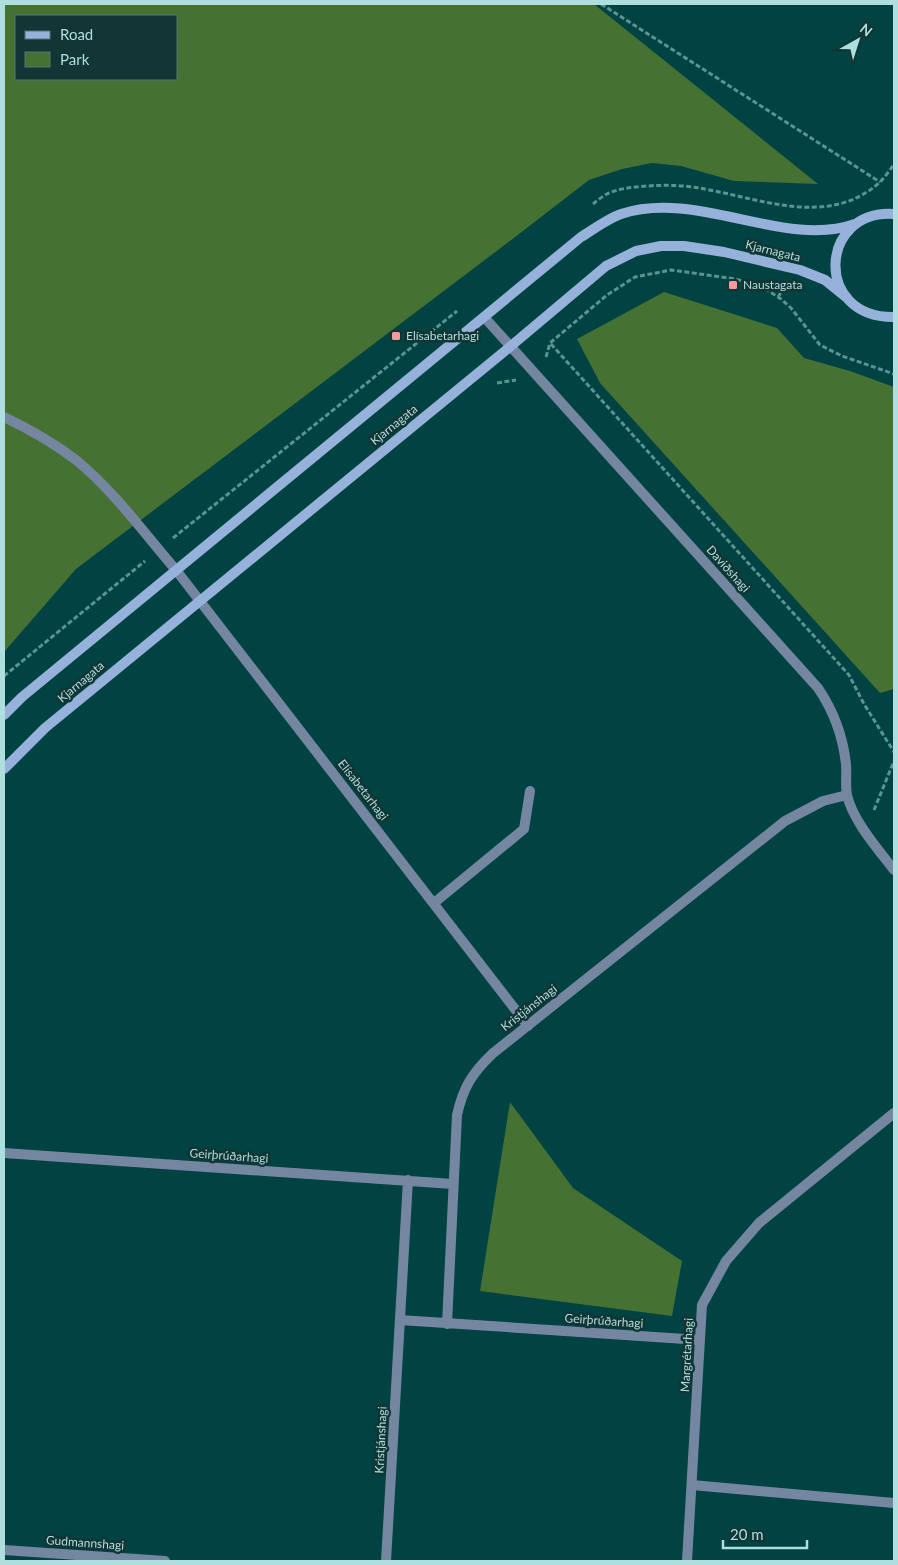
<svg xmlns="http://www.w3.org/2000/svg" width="898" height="1565" font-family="Lato,sans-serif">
  <rect width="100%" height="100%" fill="#014243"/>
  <path fill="#457133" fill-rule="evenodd" d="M4 4H594L818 184 734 181 681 166 652 163 622 169 589 180 502 247 76 569 4 652ZM16 16H176V79H16Z
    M664 292 777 328 804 358 850 371 894 387V689L880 693 600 383 577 339Z
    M510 1102 573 1188 682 1261 672 1316 480 1291Z"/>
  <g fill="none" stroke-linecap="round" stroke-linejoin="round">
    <path stroke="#5b9393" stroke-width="3" stroke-dasharray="5 2.5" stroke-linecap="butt" d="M601 4 880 182
      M593 204C598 200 604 195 609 193 621 188 634 187 647 186 662 185 677 185 692 187 753 195 826 231 880 182 885 177 890 170 894 164
      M778 297 786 285
      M551 344 849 675 864 704 894 752
      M546 357 550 343 607 295 635 277 671 270 736 279 764 288 781 299 791 308 820 345 842 356 894 374
      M497 383 516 380
      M173 538 457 311
      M4 676 145 561
      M874 810 894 761"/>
    <path stroke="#7587a0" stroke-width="10" d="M4 417C29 429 54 443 76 460 114 491 144 533 176 570
      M434 903 524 829 530 791"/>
    <path stroke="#7587a0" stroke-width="10" d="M485 318 818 688C833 710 843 737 846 764 847 774 845 785 847 795 853 821 878 849 894 870
      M176 570 528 1026
      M4 1153 453 1184
      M400 1320 700 1340
      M447 1324 457 1115C463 1088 472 1073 492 1054L785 821 823 801 847 795
      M692 1485 894 1503
      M4 1550 165 1561
      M386 1561 408 1180
      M687 1561 702 1305 726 1261 759 1223 894 1113"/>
    <path stroke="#96b2da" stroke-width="10" d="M894 214C819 209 813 318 894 317
      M4 715 22 697 581 237C594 229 607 219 621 214 697 189 784 249 855 224
      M4 769 45 728 511 346 606 266 636 251 661 246H684L724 252 800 270 825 280 846 297"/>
  </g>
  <g fill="#f59b9e" stroke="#133535" stroke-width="2">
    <rect x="728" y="280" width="10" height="10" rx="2.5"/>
    <rect x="391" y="331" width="10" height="10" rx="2.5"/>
  </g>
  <g text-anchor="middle" stroke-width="5" stroke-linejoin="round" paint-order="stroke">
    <g font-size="12" fill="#afdede" stroke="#133535">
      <text transform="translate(773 251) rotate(14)" y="4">Kjarnagata</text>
      <text transform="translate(394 425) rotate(-39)" y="4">Kjarnagata</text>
      <text transform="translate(728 569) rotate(48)" y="4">Daviðshagi</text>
      <text transform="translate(81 682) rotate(-40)" y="4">Kjarnagata</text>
      <text transform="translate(363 790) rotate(52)" y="4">Elísabetarhagi</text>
      <text transform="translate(529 1008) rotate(-38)" y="4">Kristjánshagi</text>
      <text transform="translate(229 1156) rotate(4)" y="4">Geirþrúðarhagi</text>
      <text transform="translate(604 1321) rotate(4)" y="4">Geirþrúðarhagi</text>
      <text transform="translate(687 1355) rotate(-87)" y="4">Margrétarhagi</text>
      <text transform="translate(381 1440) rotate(-87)" y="4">Kristjánshagi</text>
      <text transform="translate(85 1543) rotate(4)" y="4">Gudmannshagi</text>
    </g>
    <g font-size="12" fill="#afdede" stroke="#133535" text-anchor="start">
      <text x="743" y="289">Naustagata</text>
      <text x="406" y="340">Elísabetarhagi</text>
    </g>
  </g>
  <rect width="898" height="1565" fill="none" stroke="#afdede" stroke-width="10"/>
  <rect x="15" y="15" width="162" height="65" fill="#133535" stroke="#517979"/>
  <rect x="25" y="31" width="25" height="8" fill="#96b2da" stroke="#517979"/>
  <text x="60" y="40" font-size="15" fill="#afdede">Road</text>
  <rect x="25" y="52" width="25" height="15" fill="#457133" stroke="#517979"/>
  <text x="60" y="65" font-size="15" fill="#afdede">Park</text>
  <g transform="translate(858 40) rotate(39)" stroke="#133535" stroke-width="4" paint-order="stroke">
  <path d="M0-4L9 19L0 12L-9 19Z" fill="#afdede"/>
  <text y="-8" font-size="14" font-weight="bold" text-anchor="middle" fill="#afdede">N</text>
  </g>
  <path d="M723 1540v8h84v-8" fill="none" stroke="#afdede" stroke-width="2.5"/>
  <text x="730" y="1540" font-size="15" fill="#afdede" stroke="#133535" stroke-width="4" paint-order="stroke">20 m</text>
</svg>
